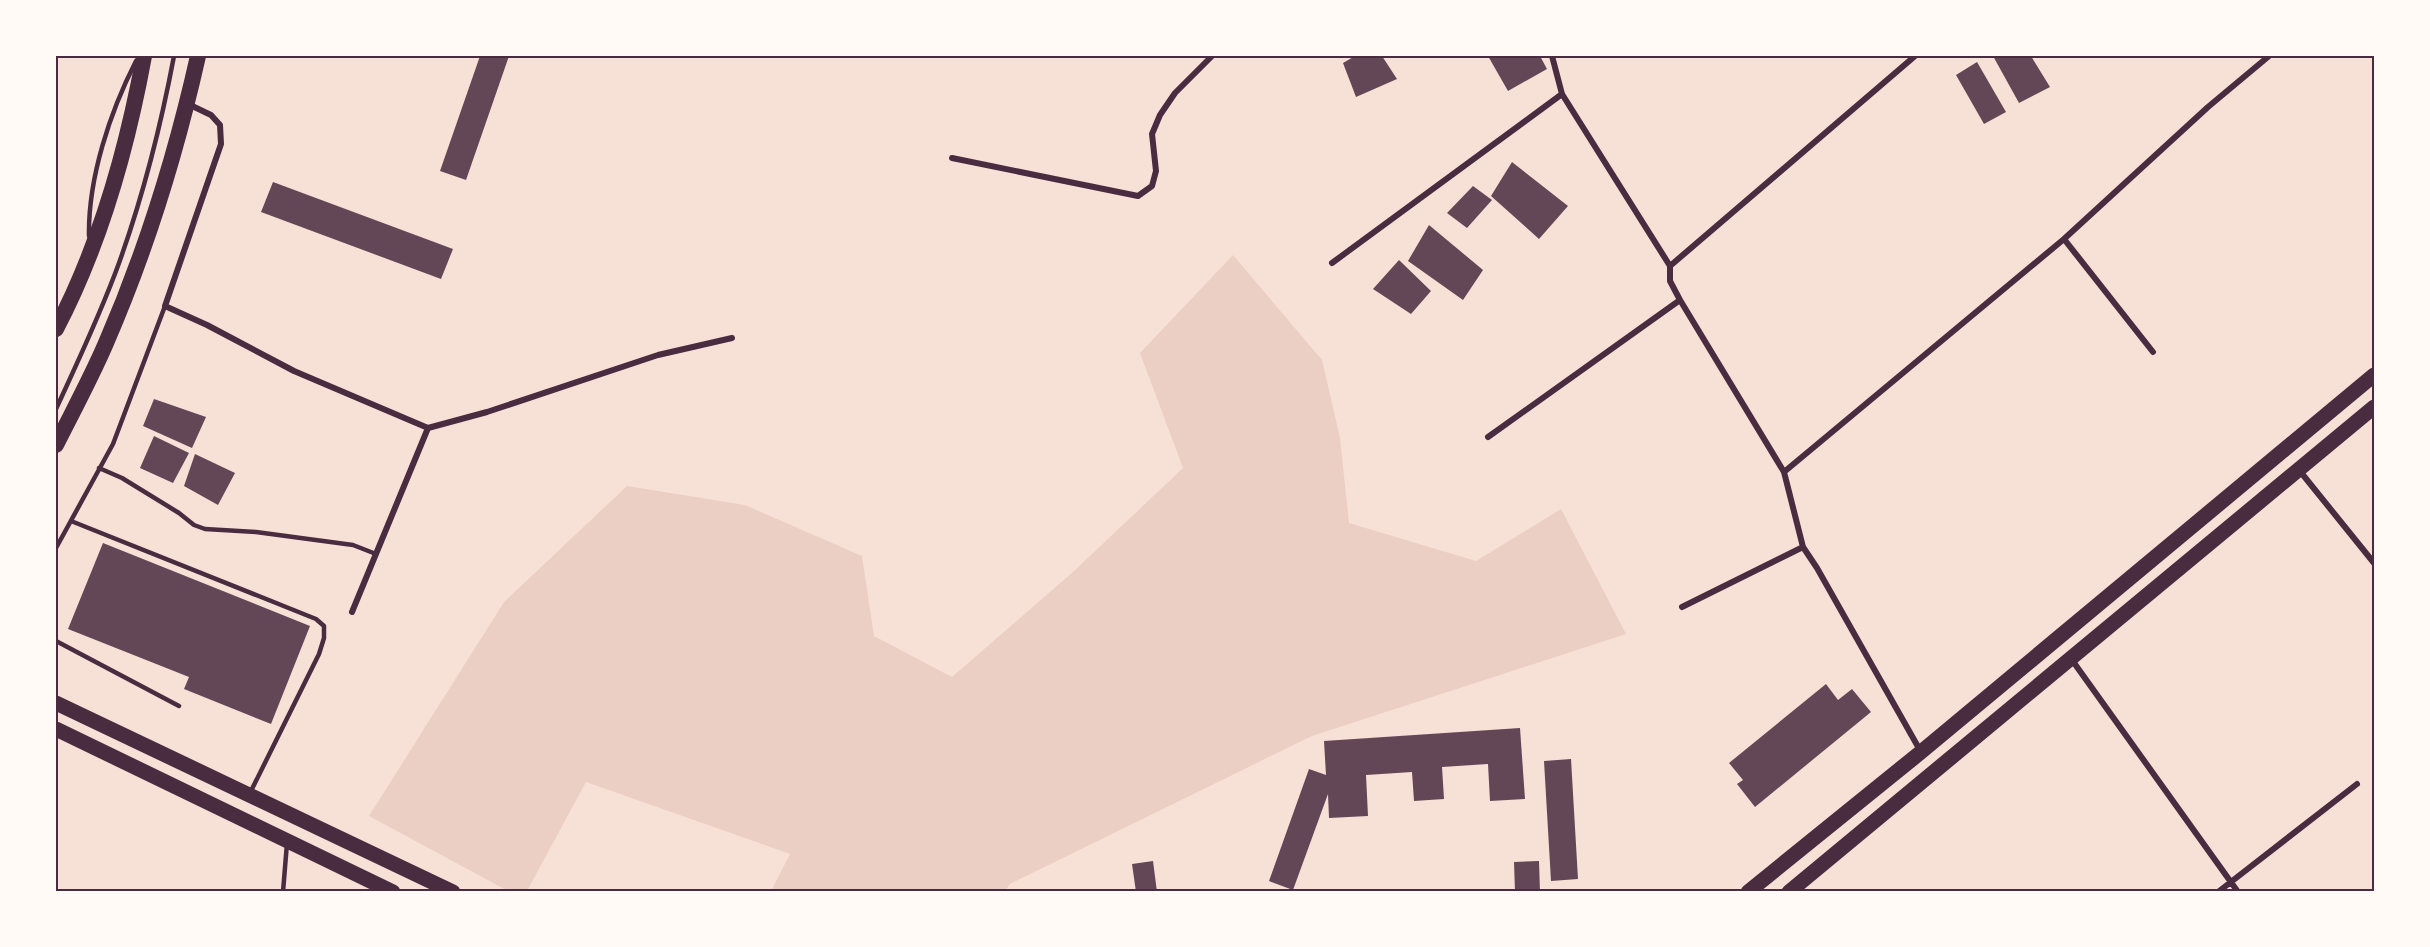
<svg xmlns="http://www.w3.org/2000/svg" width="2430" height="947" font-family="'DM Sans',sans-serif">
  <rect width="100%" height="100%" fill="#f7e1d7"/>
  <path fill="#ebcfc5" d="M1233 255 1322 360 1340 438 1349 523 1476 561 1561 509 1626 634 1312 736 1010 884 1005 891H771L790 854 586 782 527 891H508L369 816 504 602 627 486 745 505 862 556 874 636 952 677 1074 571 1183 468 1140 353Z"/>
  <path fill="#644757" d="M480 56H509L466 180 440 171Z
    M1355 56H1382L1397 79 1356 97 1343 63Z
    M1488 56H1540L1547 69 1508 91Z
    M1993 56H2031L2050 87 2019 103Z
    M1977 62 2006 112 1984 124 1956 75Z
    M1512 162 1568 206 1539 239 1491 196Z
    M273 182 453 249 441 279 261 212Z
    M1473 186 1492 200 1467 228 1447 213Z
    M1429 225 1483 270 1463 300 1408 261Z
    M1399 260 1431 291 1411 314 1373 289Z
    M154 399 206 417 192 448 143 426Z
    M154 436 189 453 173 483 140 468Z
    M195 454 235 473 218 505 184 486Z
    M103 543 310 626 271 724 184 689 189 677 68 629Z
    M1826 684 1838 700 1852 689 1871 712 1755 807 1737 784 1743 780 1729 763Z
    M1520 728 1525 799 1490 801 1488 764 1442 767 1444 799 1414 801 1412 772 1366 775 1368 816 1329 818 1328 794 1293 890 1269 881 1309 769 1326 775 1324 741Z
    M1571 759 1578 879 1551 881 1544 761Z
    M1153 861 1157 892H1136L1132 864Z
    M1539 861 1540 892H1515L1514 862Z"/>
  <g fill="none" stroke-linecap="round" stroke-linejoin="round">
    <path stroke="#4a2c40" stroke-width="4.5" d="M89 236C88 178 110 112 136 61
      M56 409C78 361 101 313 119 263 143 196 161 125 174 56
      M99 468 122 478 179 513 194 525 205 529 256 532 353 545 376 554
      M71 521 316 619 324 626V638L319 654 250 793
      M56 548 113 444 165 306
      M56 641 179 706
      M283 892 287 843"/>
    <path stroke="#4a2c40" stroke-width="6" d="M1552 56 1562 94 1670 266V281L1680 300 1784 472 1803 547 1817 568 1921 752
      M188 104 211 115 220 125 221 144 165 306 207 325 294 371 428 428 352 612
      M952 158 1138 196 1152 186 1156 171 1152 134 1160 115 1175 93 1212 56
      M2064 239 2153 352
      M1332 263 1562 94
      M1670 266 1915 56
      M428 428 487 412 658 355 732 338
      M1488 437 1680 300
      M2299 470 2374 563
      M1784 472 2064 239 2208 107 2269 56
      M1682 607 1803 547
      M2072 660 2238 892
      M2218 892 2357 784"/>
    <path stroke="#4a2c40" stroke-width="15" d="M56 703 453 892
      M56 729 393 892
      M1748 892 1921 752 2374 375
      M1789 892 2374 407"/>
    <path stroke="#4a2c40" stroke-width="16" d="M56 329C100 245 127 149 144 56
      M56 445C73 411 91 378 106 343 146 251 176 154 198 56"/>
  </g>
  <rect width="2430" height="947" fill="none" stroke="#fffaf5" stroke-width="114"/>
  <rect x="57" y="57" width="2316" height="833" fill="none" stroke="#4a2c40" stroke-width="2"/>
</svg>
